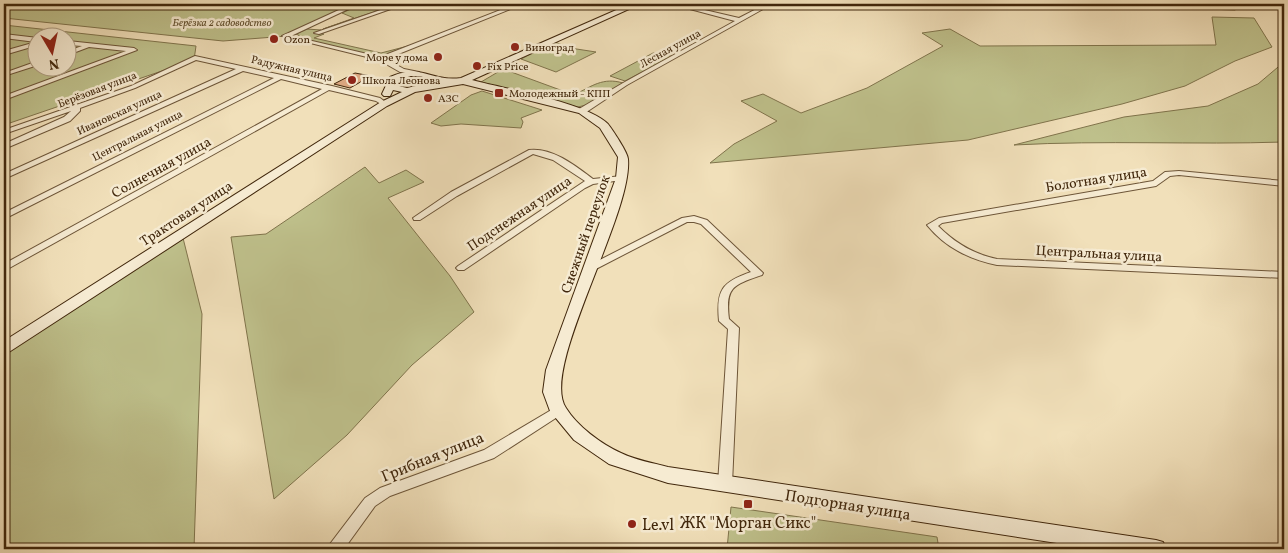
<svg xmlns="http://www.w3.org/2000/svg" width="1288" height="553" font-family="Vollkorn,serif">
  <rect width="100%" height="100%" fill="#f1e0ba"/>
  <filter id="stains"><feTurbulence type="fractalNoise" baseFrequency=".004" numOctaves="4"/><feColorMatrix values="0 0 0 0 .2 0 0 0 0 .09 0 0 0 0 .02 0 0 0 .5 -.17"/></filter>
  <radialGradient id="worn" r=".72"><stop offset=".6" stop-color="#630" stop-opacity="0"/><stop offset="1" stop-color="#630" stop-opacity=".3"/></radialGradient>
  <path fill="#bfc18c" stroke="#80744c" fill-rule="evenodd" d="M4 4H360L287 36 223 41 4 18Z
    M1168 4H1244L1235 10 1177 8Z
    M360 5 376 10 386 8 323 29 354 18 342 13Z
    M1212 17 1254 18 1272 47 1235 61 1185 86 1122 104 968 140 710 163 734 144 777 121 741 101 763 94 801 113 867 88 943 46 922 33 950 29 980 46 1216 45Z
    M4 25 196 46 194 60 4 125ZM38 38H68V68H38Z
    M307 29 321 30 315 33 324 34 314 38 381 53 408 46 384 56 376 57 294 37 300 36 296 34Z
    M555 42 570 48 596 52 556 72 521 59Z
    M653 53 672 56 625 81 610 76Z
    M1284 62V142C1194 145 1104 140 1014 145L1124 117 1208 106 1258 84Z
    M503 69 574 95C592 86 603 77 623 83L590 104 578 107 481 82Z
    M482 91 542 110 521 118 523 122 521 128 461 124 441 126 431 123 471 95Z
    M365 167 379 183 406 170 424 182 388 198 450 276 474 312 412 365 347 435 274 499 231 237 266 234Z
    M180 235 183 238 202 314 194 549H4V350Z
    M731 507 937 537 939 549H727Z"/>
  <path fill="#dda882" stroke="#41270c" d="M355 73 371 76 350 88 334 84Z"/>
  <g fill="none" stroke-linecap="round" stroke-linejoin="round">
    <g stroke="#6d5538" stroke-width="2">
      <path id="street" d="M352 4H359L291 36 380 57 516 4H523L386 59 404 69 419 72 420 73 417 75 400 72 379 60 282 36Z
        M398 4H405L319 34 314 33Z
        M671 4H679L739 18 766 4H772L627 85 585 113H579V109L623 83 735 21Z
        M4 34 38 38V45L4 55V51L36 42 4 38Z
        M68 41 134 48 137 50 4 100V96L126 51 89 47 68 55V51L82 46 68 45Z
        M195 56 332 86 380 98 388 104 384 106 376 101 329 90 4 271V264L322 89 281 79 4 219V213L274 78 243 71 4 179V174L236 69 196 60 135 88 80 108V111L70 121 4 149V144L64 117 71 111 4 134V130L131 86Z
        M38 61V65L10 74 7 72Z
        M529 150C552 147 576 166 593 179L622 176 626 178 622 180 593 184 585 188 464 270H458L456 268 458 266 585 181 553 160 533 154 457 196 420 220H414L413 218 451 192Z
        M1179 171 1284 181V186L1179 175 1170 176 1156 186 942 223 938 226C955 243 973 254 997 259L1284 272V278L997 265C969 259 946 248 927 225L939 218 1153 181 1165 172Z
        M694 216 707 220 763 273 762 275C733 285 725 287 729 319L739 328 732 484 730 488 725 490 720 488 718 484 728 329 719 321C716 290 722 282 751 272L701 224 694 222H687L592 271H586L584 269 586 267 682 218Z
        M558 406 562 408 564 411 562 414 494 458 390 496 375 506 344 549H328L330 544 365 498 380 488 484 450Z"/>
    </g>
    <g stroke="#41270c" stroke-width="2">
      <path id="secondary" d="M630 4H640L472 80C504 89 586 102 608 124 612 129 628 153 628 159 633 215 539 369 566 408 577 426 601 444 621 453 635 460 653 463 668 467L1156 540 1163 542 1166 549H1096L668 483 609 464 574 440 550 411 543 392 546 370 616 178 618 157 600 128 579 113 463 84 415 92 387 106 9 352 4 353V341L381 102 402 92 393 90 390 96H384L382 94 390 77C422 63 431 82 461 78ZM410 76H421L433 82 407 88 395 85 397 81Z"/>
    </g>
    <use href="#street" fill="#f6ebd2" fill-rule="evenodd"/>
    <use href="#secondary" fill="#f6ebd2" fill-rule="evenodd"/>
  </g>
  <g fill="#8f2418" stroke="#f6ebd2" stroke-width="2">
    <circle cx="274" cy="39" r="5"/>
    <circle cx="515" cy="47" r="5"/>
    <circle cx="438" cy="57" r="5"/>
    <circle cx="477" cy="66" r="5"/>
    <circle cx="352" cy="80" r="5"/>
    <rect x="494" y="88" width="10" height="10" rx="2.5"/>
    <circle cx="428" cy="98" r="5"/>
    <rect x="743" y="499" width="10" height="10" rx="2.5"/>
    <circle cx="632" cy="524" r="5"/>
  </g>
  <g text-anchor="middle" stroke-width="5" stroke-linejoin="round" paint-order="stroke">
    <g font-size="11" font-style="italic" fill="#604e2c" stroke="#f6ebd2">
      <text x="222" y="26">Берёзка 2 садоводство</text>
    </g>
    <g font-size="11" fill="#41270c" stroke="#f6ebd2" text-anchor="start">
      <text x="284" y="43">Ozon</text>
      <text x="525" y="51">Виноград</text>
      <text x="428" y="61" text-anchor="end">Море у дома</text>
      <text x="487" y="70">Fix Price</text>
      <text x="362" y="84">Школа Леонова</text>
      <text x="509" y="97">Молодежный - КПП</text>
      <text x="438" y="102">АЗС</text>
    </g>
    <g font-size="11" fill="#41270c" stroke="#f6ebd2">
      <text transform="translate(670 48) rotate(-29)" y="4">Лесная улица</text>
      <text transform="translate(292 68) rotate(13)" y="4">Радужная улица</text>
      <text transform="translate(97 89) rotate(-21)" y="4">Берёзовая улица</text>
      <text transform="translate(119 112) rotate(-25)" y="4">Ивановская улица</text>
      <text transform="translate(137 135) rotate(-27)" y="4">Центральная улица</text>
    </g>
    <g font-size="14" fill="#41270c" stroke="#f6ebd2">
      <text transform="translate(161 167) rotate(-29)" y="5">Солнечная улица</text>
      <text transform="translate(1096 179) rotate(-9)" y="5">Болотная улица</text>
      <text transform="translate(186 213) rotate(-33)" y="5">Трактовая улица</text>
      <text transform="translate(519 213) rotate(-34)" y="5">Подснежная улица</text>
      <text transform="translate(585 234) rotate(-71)" y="5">Снежный переулок</text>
      <text transform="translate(1099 253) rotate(3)" y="5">Центральная улица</text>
    </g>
    <g font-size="16" fill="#41270c" stroke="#f6ebd2">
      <text transform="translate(432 456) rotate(-22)" y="6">Грибная улица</text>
      <text transform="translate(848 504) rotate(9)" y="6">Подгорная улица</text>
    </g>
    <g font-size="16" fill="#41270c" stroke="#f6ebd2">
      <text x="748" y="528">ЖК "Морган Сикс"</text>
      <text x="642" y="530" text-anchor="start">Le.vl</text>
    </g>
  </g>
  <rect width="1288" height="553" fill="none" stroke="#f1e0ba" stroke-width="20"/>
  <rect x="5" y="5" width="1278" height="543" fill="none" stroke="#41270c" stroke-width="2.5"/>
  <rect x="10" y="10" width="1268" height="533" fill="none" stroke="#41270c"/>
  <g transform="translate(52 52) rotate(171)"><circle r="24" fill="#f6ebd2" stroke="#ae9d83"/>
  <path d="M0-4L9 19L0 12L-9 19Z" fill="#8f2418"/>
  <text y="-8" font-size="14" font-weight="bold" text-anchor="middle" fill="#41270c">N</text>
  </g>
  <rect width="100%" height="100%" filter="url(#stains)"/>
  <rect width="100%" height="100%" fill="url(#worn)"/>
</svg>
